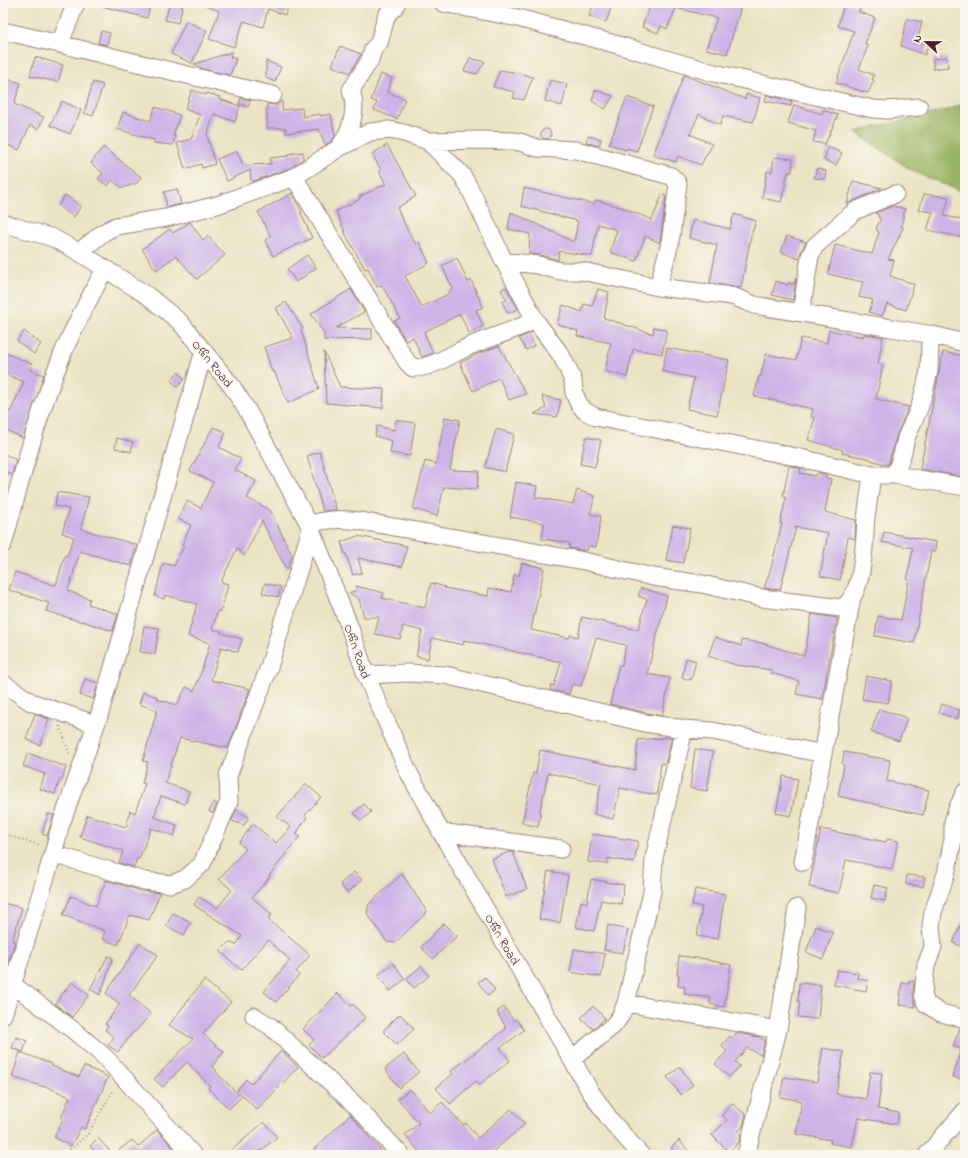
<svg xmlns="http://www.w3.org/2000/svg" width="968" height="1158" font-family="'Indie Flower',sans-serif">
  <rect width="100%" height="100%" fill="#fbf7ec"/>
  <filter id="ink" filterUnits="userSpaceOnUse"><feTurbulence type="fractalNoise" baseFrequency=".025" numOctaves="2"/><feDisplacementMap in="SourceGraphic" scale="8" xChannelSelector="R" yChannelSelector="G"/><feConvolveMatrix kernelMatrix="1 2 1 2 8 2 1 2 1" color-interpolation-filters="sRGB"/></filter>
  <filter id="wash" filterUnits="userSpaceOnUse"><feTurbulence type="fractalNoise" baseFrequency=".012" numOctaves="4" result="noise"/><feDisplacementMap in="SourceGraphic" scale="16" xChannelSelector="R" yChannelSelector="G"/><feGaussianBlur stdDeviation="0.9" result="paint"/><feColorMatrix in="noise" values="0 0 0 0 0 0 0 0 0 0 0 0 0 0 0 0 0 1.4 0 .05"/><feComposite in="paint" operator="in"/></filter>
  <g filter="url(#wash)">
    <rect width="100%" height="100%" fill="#eae4c4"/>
    <path fill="#9bb566" stroke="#726a48" d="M965 103V193L914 172 855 132 947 110Z"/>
    <g id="blocks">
      <path fill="#ccb4e8" d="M102 3H151L147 18 102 6Z
        M170 3 183 5 178 23 165 20Z
        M200 3H290L285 15 268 9 263 27 244 21 234 47 209 39 219 11Z
        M594 3H606L612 6 606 22 589 16Z
        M651 3H665L671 5V3H742L727 54 706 49 717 18 676 8 667 29 661 26 658 33 642 27Z
        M844 3 861 6 859 12 875 18 865 44 868 46 859 69 874 75 872 79 874 80 868 93 836 83 854 31 838 26Z
        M907 19 922 22 917 42 928 44 925 55 901 46Z
        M186 21 207 31 192 63 171 54Z
        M101 31 110 33 107 45 98 43Z
        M340 46 361 54 350 73 332 66Z
        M232 52 230 57 236 59 230 75 203 69 194 64Z
        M35 57 63 65 58 82 30 76Z
        M947 57 948 67 933 69V59Z
        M470 58 485 62 477 74 464 71Z
        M266 61 281 67 275 82 266 78Z
        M500 70 519 73 533 77 524 100 513 98 515 92 493 87Z
        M381 74 392 78 387 92 405 99 397 119 374 110 377 102 371 100Z
        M684 75 745 99 746 94 760 98 753 122 723 116 720 125 699 114 690 134 712 144 708 153H707L701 165 678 156 676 162 653 155Z
        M3 78 21 83 14 104 44 117 38 129 30 125 19 150 3 143V132L9 120 3 118Z
        M550 80 567 84 562 106 545 101Z
        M93 82 103 85 93 116 84 113Z
        M192 90 206 95 207 93 220 97 219 99 240 106 235 122 214 114 207 135 215 164 202 168 201 164 185 169 177 143 191 139 200 115 185 109Z
        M595 90 613 96 605 109 592 101Z
        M767 95 792 101 791 106 765 101Z
        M627 97 653 106 637 151 627 148 626 150 609 144Z
        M241 98 251 100 248 107 239 104Z
        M62 101 81 110 70 134 50 125Z
        M282 101V110L302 108 303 117 320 114 321 116 331 114 335 136 332 141 325 145 319 129 286 133V128H267V104L276 105Z
        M794 105 822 114 823 110 838 115 825 144 813 142 816 131 788 123Z
        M155 107 180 115 173 136H175L173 145 154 143V140L117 129 123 112 150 121Z
        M541 134a5 5 0 1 1 10 0a5 5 0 1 1-10 0Z
        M588 136 601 139 599 146 586 142Z
        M387 145 416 196 397 208 409 233 416 244 419 242 429 263 405 276 422 307 450 293 449 291 453 289 442 266 457 258 468 282 471 280 483 307 476 310 483 326 469 333 460 314 424 332 433 353 422 357 413 337 406 341 394 321 400 318 382 285 377 287 368 268 365 269 346 235 336 211 360 199 359 197 386 184 379 171 381 170 372 154Z
        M103 147 141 177 137 183 122 188 112 180 108 186 98 179 103 173 91 163Z
        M828 147 842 153 836 165 824 160Z
        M237 151 243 165 271 164 270 158 288 156V154L303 152V159L290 168 254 181H251L250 170 227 181 217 159Z
        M774 157 793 159 792 172H788L781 202 762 198 767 171 772 172Z
        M817 168 826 171 825 179 814 178Z
        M853 181 882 188 847 204Z
        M524 188 594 204 596 200 624 208 652 220 662 195 666 196 660 243 645 236 636 261 610 252 617 230 598 224 592 256 559 251 558 260 541 255 529 254 530 234 508 229 511 212 574 242 578 221 521 206Z
        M177 189 181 204 167 207 164 192Z
        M292 193 302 212 301 213 312 238 273 256 265 240 271 237 258 212Z
        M924 194 949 197 944 216 965 220 960 237 927 230 933 212 919 210Z
        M65 195 81 206 74 217 58 206Z
        M893 206 905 209 901 226 903 227 899 237 888 259 894 260 890 276 914 284 906 310 887 304 882 316 869 312 873 300 859 297 863 282 828 274 835 245 872 254 879 232 876 229 881 218 878 217 879 215 875 213Z
        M734 214 756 221 751 236 741 288 710 283 717 245 689 238 693 220 730 229Z
        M190 222 203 240 208 236 225 255 197 279 176 256 156 270 142 249 170 229 173 233Z
        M787 236 806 242 801 252 799 259 781 252Z
        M307 255 316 268 296 282 287 269Z
        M796 278 793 300 772 295 776 281 788 285V283L794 284Z
        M506 287 518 309 508 313 502 302 507 300 501 290Z
        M351 289 364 312 336 328 372 329V339L324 340V333L311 314Z
        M598 289 609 292 604 318 653 334 654 327 667 330 662 354 633 349 627 377 605 371 611 343 577 336 578 331 557 324 563 305 582 312 584 304 592 306Z
        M286 302 303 329 301 330 319 389 288 403 274 371 272 372 264 347 293 338 276 308Z
        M829 330 863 337 864 334 883 337 878 364 883 365 876 399 909 407 897 434 888 465 871 460V459L842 453 843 450 808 440 815 418 811 417 813 409 754 396 759 376H761L766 354 796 360 801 338 827 343Z
        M24 331 41 344 34 354 17 341Z
        M529 334 534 346 526 350 519 338Z
        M499 346 526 394 509 400 499 378 473 391 460 363 480 353Z
        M667 348 729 360 717 415 687 409 694 378 662 371Z
        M3 352 32 364 30 370 44 375 23 438 3 429V415L5 410 10 412 24 382 3 373Z
        M324 352 340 387 384 389 383 408 326 403Z
        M943 352 965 356V477L920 469Z
        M178 372 185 379 177 387 171 380Z
        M542 396 561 400 557 417 534 414 546 408Z
        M445 417 460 420 450 470 479 471 477 489 444 487 437 516 413 509 425 461 436 464Z
        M396 420 415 423 410 456 390 453 392 441 375 436 377 426 394 430Z
        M213 427 226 432 219 447 241 459 235 470 256 481 247 498 270 510 292 555 287 570 262 521 244 556 237 548 221 582 228 584 221 611H218L212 629 221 631V633L242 639 238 652 221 647 211 680 250 689 228 748 180 738 165 783 189 791 185 804 161 796 154 817 177 825 174 836 151 828 139 859 137 858 134 867 119 863 123 851 80 837 87 815 126 827 130 811 135 813 145 784 142 783 148 762 143 761 157 710 139 704 143 692 157 697V699L177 705 186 687 194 691 202 670 210 643 188 636 197 604 165 595 164 599 155 596 163 563 174 566 184 546 182 545 191 525 178 519 187 501 201 508 213 482 190 471Z
        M496 429 514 434 505 472 485 467Z
        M586 437 601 440 595 467 580 464Z
        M117 438 133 442 131 452 115 448Z
        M320 452 336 510 323 511 307 456Z
        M3 453 16 460 12 475 3 470Z
        M789 466 801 468 800 473 815 476 818 473 826 474V478L831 479 825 512 856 520 855 539 848 537 840 580 820 576 828 533 796 527 780 590 764 588 771 568 782 523H780L786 498 783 496Z
        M516 482 537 486 535 497 573 504 577 490 595 496 590 514 601 516 596 547 588 546 587 551 569 548 570 543 542 539 544 523 510 517Z
        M57 492 89 497 81 529 137 545 131 566 80 551 68 591 90 599 88 604 118 614 113 631 82 621V622L46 611 49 603 9 590 15 572 54 585H56L65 555 67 556 74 537 62 533 69 509 55 506Z
        M673 525 690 528 683 563 666 560Z
        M884 532 936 542 935 552 931 551 914 643 875 636 878 616 901 620 909 580 907 579 913 548 882 542Z
        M358 536 407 546 402 567 358 558 362 573 353 575 346 554H345L341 542Z
        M522 563 544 568 531 630 569 638 570 635 578 637 582 617 638 630 647 599 638 596 641 588 667 596 647 674 670 678 662 716 647 713 610 704 619 665H622L626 645 596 638 581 686 572 684 569 694 550 690 551 685 554 686 561 662 464 640 463 645 432 638 428 659 416 656 422 631 403 626 400 639 375 634 379 617H364L359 599 349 593 357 590 356 586 384 593 382 598 425 608 431 583 445 587 444 588 488 596 489 588 511 592 514 575 519 576Z
        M265 583 281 587 278 597 262 593Z
        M812 614 837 618 822 699 796 694 799 681 771 673 772 670 736 665 708 656 715 637 741 646 742 640 768 644 767 645 804 656Z
        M144 626 159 628 155 654 140 652Z
        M686 658 696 661 691 680 682 678Z
        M866 676 892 681 888 703 862 699Z
        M85 679 98 683 93 699 80 695Z
        M942 704 960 710 957 719 939 713Z
        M879 709 907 718 899 741 871 732Z
        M35 714 49 719 40 745 26 739Z
        M672 737 665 764 661 763 657 795 620 788 613 819 594 814 601 784 548 773 540 811 541 812 538 827 522 823 533 773H536L540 750 635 770 638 740Z
        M695 749 713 752 707 791 690 788Z
        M844 752 890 760 887 781 929 790 923 815 838 796 844 765 842 764Z
        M28 753 66 767 62 780 60 779 55 794 40 789 45 774 23 766Z
        M783 776 798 779 791 816 776 813Z
        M306 784 321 797 305 815 307 817 296 834 300 837 294 843 269 876 270 877 252 897 272 915 268 919 310 955 296 972 299 975 276 1002 264 992 290 960 268 940 241 970 220 951 229 942 236 945 242 936 194 905 199 897 217 908 232 890 219 879 246 849 239 843 253 824 276 843 291 827 277 817 286 806Z
        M213 802 217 804 213 813 209 812Z
        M364 804 371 812 361 821 354 813Z
        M236 810 249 817 244 825 232 821Z
        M48 814 54 815 47 836 42 834Z
        M821 829 886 842 887 839 898 841 892 869 846 860 839 893 809 887Z
        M592 834 638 841 634 863 608 858 607 864 588 862Z
        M509 852H513L527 889 506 897 492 859Z
        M548 871 568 875 560 923 539 919Z
        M354 872 362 880 347 893 340 884Z
        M402 874 427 912 395 943 387 942 367 913 369 904Z
        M907 875 925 877 923 887 906 884Z
        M591 879 624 885 621 904 601 900 594 931 576 927 581 901 587 903Z
        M106 880 142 891 160 893 149 920 130 915 118 945 102 939 105 931 63 915 71 896 96 906Z
        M874 885 888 888 885 901 871 898Z
        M695 889 725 894 718 939 697 936 702 907 692 905Z
        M3 903 22 908 12 941H15L3 980Z
        M173 913 191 922 184 935 166 926Z
        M965 914V947L953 943Z
        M444 923 457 936 433 959 421 947Z
        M608 925 628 930 623 953 604 950Z
        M816 926 833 933 823 959 806 952Z
        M140 943 158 955 129 995 151 1014 135 1032 134 1031 118 1052 108 1045 114 1037 105 1030 108 1026 105 1024 120 1004 106 993Z
        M574 949 605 954 601 977 570 972Z
        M108 956 113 958 100 995 90 989Z
        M679 956 707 959V960L731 965 724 1007 710 1004 711 998 684 994 685 987 678 986 679 975H677Z
        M393 963 405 979 390 991 378 975Z
        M421 966 429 976 414 988 406 979Z
        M837 970 858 973 857 978 868 981 866 991 834 985Z
        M485 977 495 990 488 996 478 982Z
        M204 980 231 1002 203 1034 224 1052 212 1066 217 1071 216 1072 241 1097 229 1109 208 1088 210 1086 187 1062 163 1087 154 1079 193 1039 169 1025Z
        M909 981H914L913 993 915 1003V1007L899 1005 902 983 908 984Z
        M72 982 89 995 72 1017 55 1004Z
        M799 983 821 985 818 1019 798 1017 800 1002H798Z
        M338 993 351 1006 353 1004 365 1018 322 1058 309 1045 314 1040 303 1029Z
        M593 1006 605 1018 593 1029 581 1018Z
        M504 1007 514 1021 516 1019 524 1030 500 1048 510 1061 479 1085 476 1081 450 1104 436 1088 453 1074 451 1071 506 1029 504 1028 506 1027 497 1012Z
        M400 1014 414 1029 397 1045 383 1031Z
        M960 1028 965 1029V1080L953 1077 961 1049 953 1046Z
        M736 1033 749 1035 754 1037V1036L759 1037 765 1040 761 1055 747 1048 735 1062 740 1066 729 1077 715 1064 727 1051 721 1046 730 1036 733 1039Z
        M16 1037 27 1041 23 1052 12 1048Z
        M823 1048 844 1052 836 1094 866 1099 870 1072 882 1073 878 1109 899 1113 897 1124 858 1118 852 1147 830 1143 831 1140 796 1134 802 1101 780 1097 784 1077 817 1082Z
        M281 1051 298 1067 257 1110 237 1090 246 1079 251 1084Z
        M20 1052 52 1064V1066L79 1077 84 1066 108 1077 85 1129 81 1127 71 1146 54 1137 63 1119 61 1118 70 1097 45 1086V1087L12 1077Z
        M404 1054 419 1072 399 1088 385 1069Z
        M680 1067 693 1085 681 1095 667 1077Z
        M410 1089 430 1113 442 1102 463 1125 466 1123 478 1138 511 1109 525 1124 489 1155H422L405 1135 419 1123 398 1099Z
        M732 1103 746 1115 743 1126 738 1132 741 1135 739 1142 729 1152 712 1135 727 1120 722 1115Z
        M350 1115 385 1155H308Z
        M264 1122 277 1137 256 1155H226Z
        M157 1130 180 1155H99L90 1146 98 1138 113 1155 132 1140 138 1147Z
        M679 1140 692 1155H678L671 1148Z"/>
    </g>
  </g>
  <g filter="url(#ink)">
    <use href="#blocks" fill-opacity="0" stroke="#9a8278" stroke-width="1"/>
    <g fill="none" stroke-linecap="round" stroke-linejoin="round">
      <g stroke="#9a8278" stroke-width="19">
        <path id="minor" d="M443 3 518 18 611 43 714 73 873 109 888 110 919 107
          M3 31C93 51 182 75 273 95
          M60 43 76 3
          M428 141 480 140 513 141 520 142 537 148 576 150 671 176 676 181 678 184 670 243 658 287
          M339 148C351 131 358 110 351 90L370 60 373 49 379 43 386 17 389 12 394 8 397 3
          M294 177 407 362 413 368C433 368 451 354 470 346 491 337 514 331 535 320
          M3 223 53 238 79 252 148 296 180 322 231 385 247 410 309 524 350 628 366 675 409 773 441 832 590 1091 611 1121 641 1155
          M79 252 104 232 116 226 166 218 217 205 294 177 339 148 370 132 389 130 404 133 428 141 462 175 470 189 504 261 535 320 561 355 569 371 573 381 574 393 579 404 585 411 596 417 796 457 872 475H895L965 487
          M504 261 538 265 560 271H582L658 287 725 295 735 297 754 305 933 335 965 343
          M801 313 810 256 815 246 855 211 895 194
          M895 475 903 452 906 438 920 406 925 388 929 371 930 344 933 335
          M309 524C332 518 344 519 366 522L584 561 653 577 702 584 762 598 841 608C865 596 864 541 866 518 868 504 870 490 872 475
          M3 544C21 480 37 415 63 353 75 324 90 297 105 269
          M366 675 407 673 445 675 645 723 684 729 713 731 823 754
          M3 683 31 702 95 724
          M965 792 957 809 953 822V839L946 874 933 912 931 926 933 947 926 965 923 994 926 1004 941 1013 965 1019
          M441 832 561 849
          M53 854 145 881 171 884 185 879 202 864 229 802 228 776 269 667 311 529
          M803 862 852 597
          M12 984 73 1030 104 1056 193 1155
          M626 1003 778 1030
          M3 1015 53 854 60 827 99 716 204 351
          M254 1016 270 1026 356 1106 401 1155
          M572 1059 614 1025 621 1015 626 1003 652 892 654 858 684 729
          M746 1155 778 1030 797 908
          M927 1155 965 1111"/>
      </g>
      <path stroke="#9a8278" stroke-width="2" stroke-dasharray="1 3" stroke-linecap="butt" d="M60 726 70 756
        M3 834 40 845
        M64 1155 88 1134 114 1089"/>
      <use href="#minor" stroke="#fff" stroke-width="17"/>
    </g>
  </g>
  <g text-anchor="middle" stroke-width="4" stroke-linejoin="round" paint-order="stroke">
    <g font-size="13" fill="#4a1f2b" stroke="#fbf7ec">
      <text transform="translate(213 363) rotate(51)" y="5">Offin Road</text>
      <text transform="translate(358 651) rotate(71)" y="5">Offin Road</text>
      <text transform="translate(503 939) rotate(60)" y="5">Offin Road</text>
    </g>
  </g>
  <rect width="968" height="1158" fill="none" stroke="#fbf7ec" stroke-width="16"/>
  <g transform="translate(926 42) rotate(292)" stroke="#fbf7ec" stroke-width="3" paint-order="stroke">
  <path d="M0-3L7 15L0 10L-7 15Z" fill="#4a1f2b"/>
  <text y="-6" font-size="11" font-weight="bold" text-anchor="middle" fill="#4a1f2b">N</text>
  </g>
</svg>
